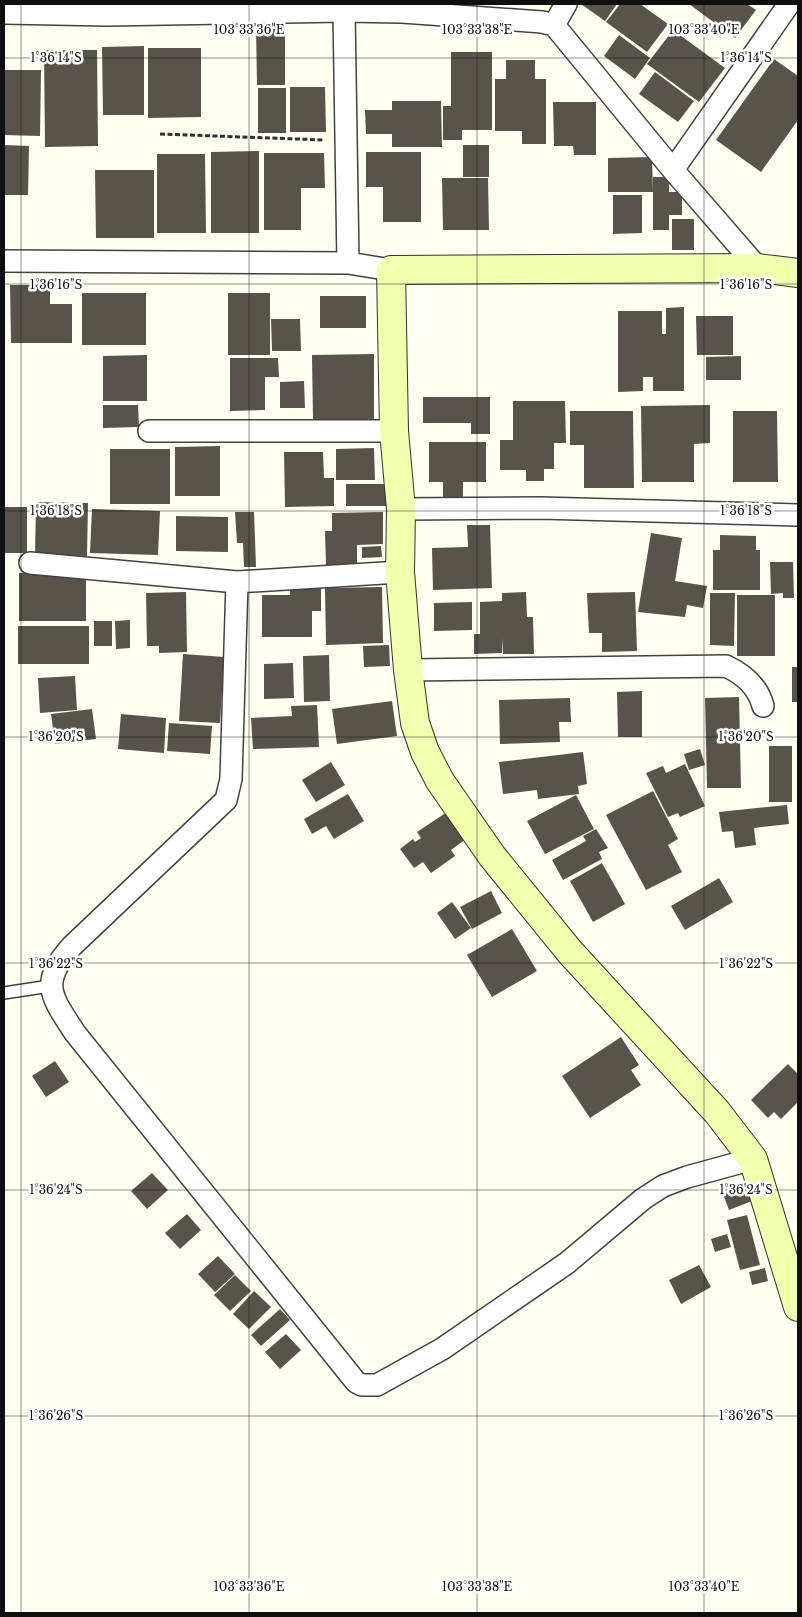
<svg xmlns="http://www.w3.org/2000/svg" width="802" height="1617" font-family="'Libre Baskerville',serif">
  <rect width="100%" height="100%" fill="#fefff1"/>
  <path fill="#58544b" d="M581 4H617L605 21Z
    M620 4H640L668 24 647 52 606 22Z
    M689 4H747L756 10 735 38Z
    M256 27H285V85H257Z
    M673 30 725 68 699 102 647 64Z
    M619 35 650 58 635 79 604 56Z
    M144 46V115H103L102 47Z
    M148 48H201V117L148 118Z
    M44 50H97L98 146 45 147Z
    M451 52H492V130H462V140H443V106H451Z
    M774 59 798 76V120L761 172 716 140Z
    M506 60H535V79H546V144H522V131H495V79H506Z
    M4 70H41L40 136 4 135Z
    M655 72 694 101 678 122 639 94Z
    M290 87H325L326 132H290Z
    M258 88H286V133H258Z
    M392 101H441L442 147H392V134H366L365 110H392Z
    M553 102H596V155H574L573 146H554Z
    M4 145 29 146 28 195H4Z
    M463 145H489V177H463Z
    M259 151V233H211V152Z
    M366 152H421V222H383V187H366Z
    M264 153H324L325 188H301V230H264Z
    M157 154H205L206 233H157Z
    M652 157 653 192H608V158Z
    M95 170H154V238H96Z
    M653 177H669V192H682V215H669V230H653Z
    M442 178H488L489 230H443Z
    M613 195H642V233L613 234Z
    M672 219H694V250H672Z
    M10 285H50V304H72V343H11Z
    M82 293H146V345H82Z
    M228 293H270V355H228Z
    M320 296H366V328H320Z
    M684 307V391H653V377H643V391L618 392V311H662V334H666V308Z
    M696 316H733V355H697Z
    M271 319H300L301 351H272Z
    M374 354V420H313L312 355Z
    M147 355V401H103V356Z
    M741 356V380H706V357Z
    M230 358H278L279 377H265V410L230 411Z
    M304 381 305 408H280V382Z
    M423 397H490V434H471V423H423Z
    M513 401H565L566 443H554V469H544V481H526V470H500V440H513Z
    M103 405H138L139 427 103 428Z
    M710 405V443L694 444V482H642L641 406Z
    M570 411H633L634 488H584V445H570Z
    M733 411H777L778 482H733Z
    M429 442H486V482H463V497L443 498V482H429Z
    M220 446V496H175V447Z
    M374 448 375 480H336V449Z
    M110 449H170V504H110Z
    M284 452H323L324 478H334V506L285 507Z
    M346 484H392V506H346Z
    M36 502 88 503 87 556 35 555Z
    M4 507H27V553H4Z
    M92 509 160 511 158 555 90 553Z
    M235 512H254L256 567H244L243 543H237Z
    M383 512V544L357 545V565L326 566 325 531H332V513Z
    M176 516 228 517V552L176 551Z
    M467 525H490L492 588 433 590 432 548 468 547Z
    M651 533 682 538 675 581 707 586 703 608 687 605 685 617 638 612Z
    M720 535 756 536V550H760V590H713V550H720Z
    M381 546 382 557 362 558V547Z
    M770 562H793L794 598H783V593L771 594Z
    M19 573H86V621H19Z
    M382 587 383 643 326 645 325 588Z
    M290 589H321V611H312V637H262V595H290Z
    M186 592 187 652 159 653V646H147L146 593Z
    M526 592 527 617H533L534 654H503V638L502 653 474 654V634H480V602L502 601V593Z
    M635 592 637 651 602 652V633H589L587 593Z
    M710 593H735L734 646 710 645Z
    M737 595H775V656H737Z
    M472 602V630L434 631V603Z
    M130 620V648L116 649 115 621Z
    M94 621H112V646H94Z
    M18 626H89V664H18Z
    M389 645 390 666 364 667 363 646Z
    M183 654 224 657 220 723 179 721Z
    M329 655 330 701 304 702 303 656Z
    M293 663 294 698 264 699V664Z
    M792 667H798V702H792Z
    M75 676 77 710 40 713 38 678Z
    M642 691V737H618L617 692Z
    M739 697 741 788H707L705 698Z
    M570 698 571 722H559L560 742 500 744 499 700Z
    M392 701 397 736 337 744 332 709Z
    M317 705 319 747 253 749 251 718 292 716 291 706Z
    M92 709 96 739 55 744 51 714Z
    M121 714 166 718 164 753 118 749Z
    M169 723 212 726 210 754 167 751Z
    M769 746H792V802H769Z
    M700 749 705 765 689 770 684 754Z
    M583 752 587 784 578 786 579 794 538 799 537 790 503 794 499 762Z
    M331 762 345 785 316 802 302 780Z
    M685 764 705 806 680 817 678 813 668 817 646 773 663 766 666 773Z
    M653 791 678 839 668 845 682 872 646 890 606 815Z
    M348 794 364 821 334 839 326 826 312 834 304 819Z
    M576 795 594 829 545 854 527 821Z
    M787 805 789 824 754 828 756 845 735 848 733 831 722 832 719 812Z
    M447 812 466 839 451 850 455 856 431 873 423 862 414 868 400 849 413 839 415 842 421 838 417 832Z
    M596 829 608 848 599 852 602 859 563 880 552 860 586 841 583 836Z
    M602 863 625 904 593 922 570 881Z
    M719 878 733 902 685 930 671 906Z
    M491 891 502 913 472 929 460 907Z
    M452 902 471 928 455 939 437 913Z
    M512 929 537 971 492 997 467 955Z
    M621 1037 639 1065 631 1070 641 1085 590 1118 562 1076Z
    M55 1061 69 1082 46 1097 32 1076Z
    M788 1064 798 1074V1102L781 1119 774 1112 768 1118 751 1100Z
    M152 1173 168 1190 147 1209 131 1191Z
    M746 1186 752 1201 729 1210 723 1194Z
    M187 1214 201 1230 180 1249 165 1233Z
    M747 1215 760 1265 740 1270 727 1220Z
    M727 1234 731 1247 715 1252 711 1239Z
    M218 1256 235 1274 215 1292 198 1274Z
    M699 1265 711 1287 681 1304 669 1280Z
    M765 1268 768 1281 752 1285 749 1272Z
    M235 1275 251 1291 230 1311 214 1295Z
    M254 1291 271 1307 249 1329 233 1314Z
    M280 1309 290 1320 261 1346 251 1335Z
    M286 1334 301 1350 280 1369 265 1352Z"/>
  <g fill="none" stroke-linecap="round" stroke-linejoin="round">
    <g stroke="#424242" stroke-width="14">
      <path id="lane" d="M4 993 50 986"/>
    </g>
    <g stroke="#424242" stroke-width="24">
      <path id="street" d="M106 4 107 15 344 11 402 12 542 22 554 25 673 170 758 268
        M344 11 348 263 391 270
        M4 13 107 15
        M554 25 566 4
        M673 170 789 4
        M4 261 348 263
        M149 431H394
        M401 509 540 508 798 515
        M30 563 237 582 400 572
        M237 582 231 779 226 800 72 946C39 983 51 996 75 1033L356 1382 362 1385H377L442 1349 567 1263 643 1199 663 1186 687 1177 753 1159
        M408 670 726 666C743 674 758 686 763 706"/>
    </g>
    <g stroke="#313131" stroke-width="30">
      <path id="secondary" d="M798 273 758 268 391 270 394 431 401 509 400 572 408 670 415 723 425 752 440 781 492 856 570 952 717 1112 753 1159 798 1307"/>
    </g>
    <path stroke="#313131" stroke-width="3" stroke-dasharray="5 2.5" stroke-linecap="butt" d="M160 134 325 140"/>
    <use href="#lane" stroke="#fff" stroke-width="11"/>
    <use href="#street" stroke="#fff" stroke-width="21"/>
    <use href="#secondary" stroke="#f2ffac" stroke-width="28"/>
  </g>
  <path fill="none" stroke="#0f0f0f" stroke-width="1" stroke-opacity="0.45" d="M21 4V1613M249 4V1613M477 4V1613M704 4V1613M4 58H798M4 284H798M4 511H798M4 737H798M4 963H798M4 1190H798M4 1416H798"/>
  <g font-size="12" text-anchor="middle" fill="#0f0f0f" stroke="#fff" stroke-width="5" stroke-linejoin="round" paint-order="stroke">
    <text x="249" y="34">103°33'36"E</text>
    <text x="477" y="34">103°33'38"E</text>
    <text x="704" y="34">103°33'40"E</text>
    <text x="56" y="62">1°36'14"S</text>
    <text x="746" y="62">1°36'14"S</text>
    <text x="56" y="289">1°36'16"S</text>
    <text x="746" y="289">1°36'16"S</text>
    <text x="56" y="515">1°36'18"S</text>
    <text x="746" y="515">1°36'18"S</text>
    <text x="56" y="741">1°36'20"S</text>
    <text x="746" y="741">1°36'20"S</text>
    <text x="56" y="968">1°36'22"S</text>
    <text x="746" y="968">1°36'22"S</text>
    <text x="56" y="1194">1°36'24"S</text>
    <text x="746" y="1194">1°36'24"S</text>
    <text x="56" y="1420">1°36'26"S</text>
    <text x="746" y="1420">1°36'26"S</text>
    <text x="249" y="1591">103°33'36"E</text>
    <text x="477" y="1591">103°33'38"E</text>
    <text x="704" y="1591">103°33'40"E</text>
  </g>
  <rect width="802" height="1617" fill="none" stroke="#0f0f0f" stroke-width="10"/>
</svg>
